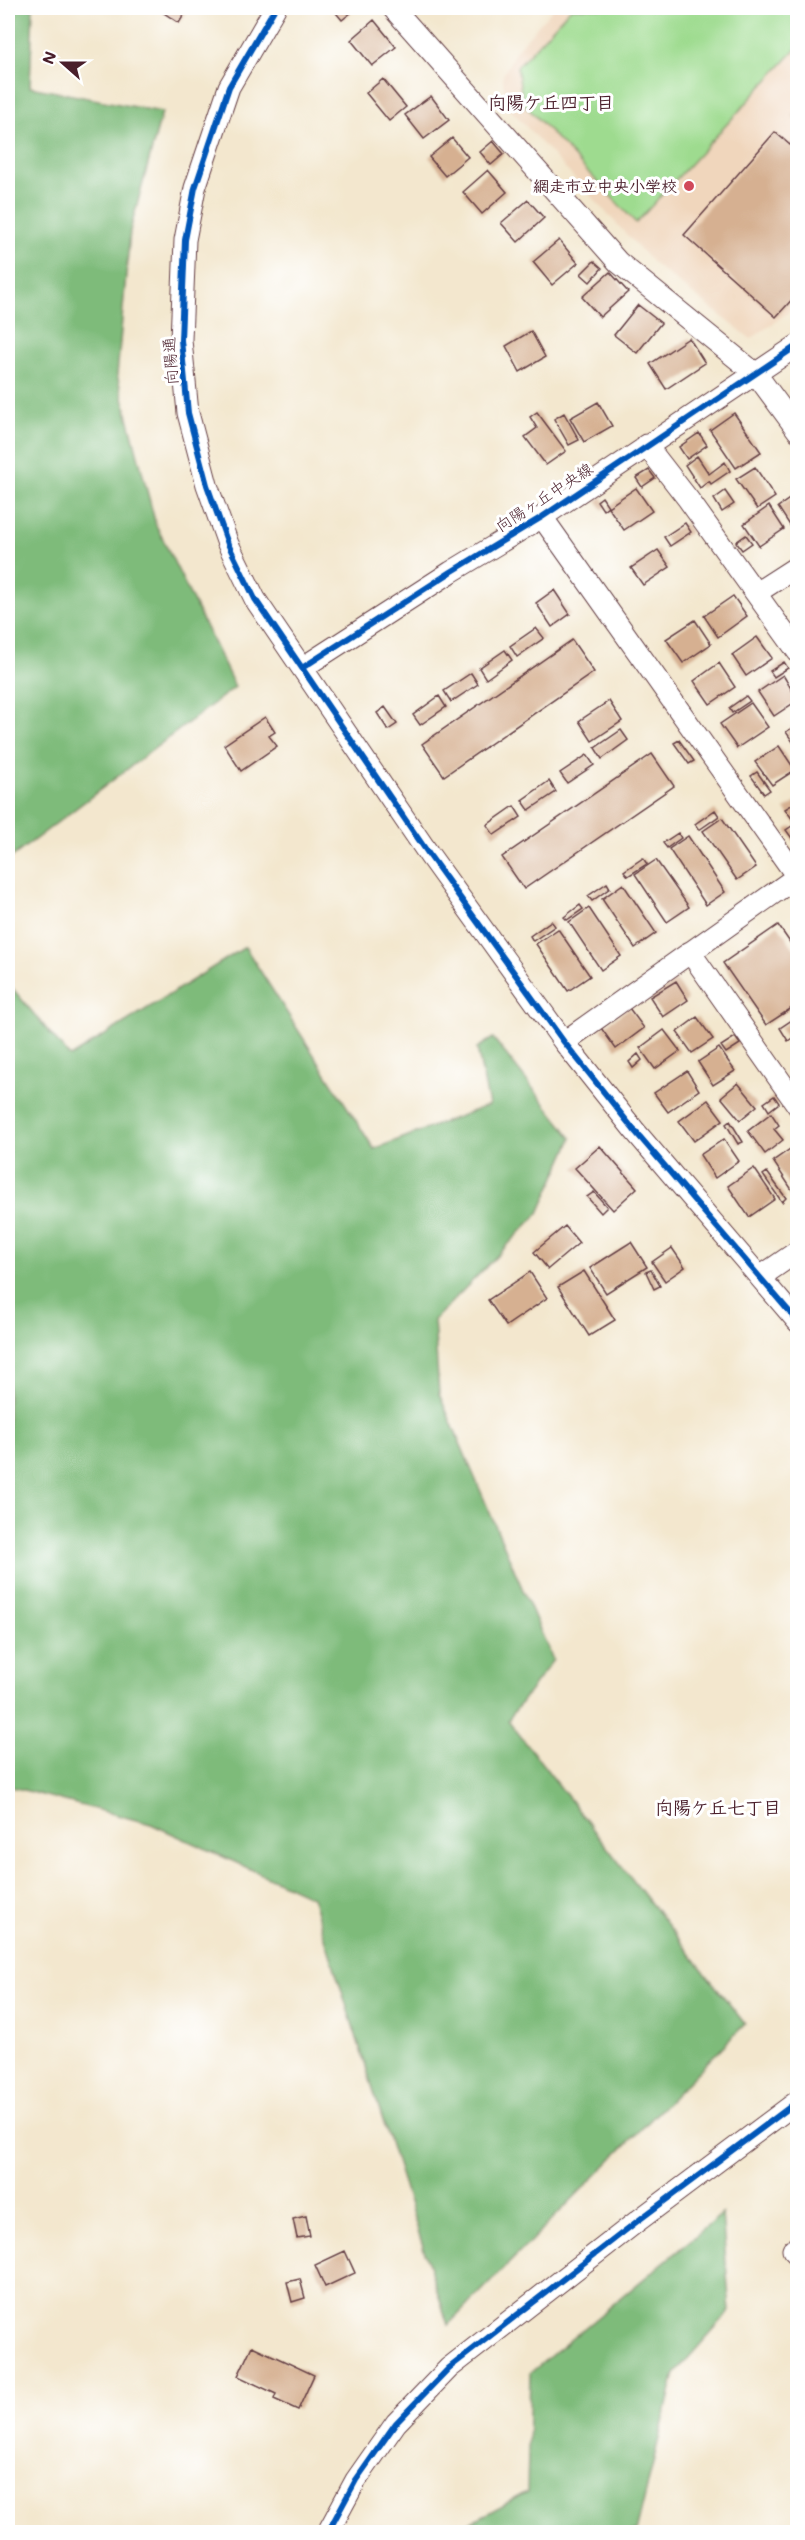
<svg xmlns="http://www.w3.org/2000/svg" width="805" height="2540" font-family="Mali,'Klee One',sans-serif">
  <rect width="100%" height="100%" fill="#fff"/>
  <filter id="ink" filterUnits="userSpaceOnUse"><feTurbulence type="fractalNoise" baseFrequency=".0167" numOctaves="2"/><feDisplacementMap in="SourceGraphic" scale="12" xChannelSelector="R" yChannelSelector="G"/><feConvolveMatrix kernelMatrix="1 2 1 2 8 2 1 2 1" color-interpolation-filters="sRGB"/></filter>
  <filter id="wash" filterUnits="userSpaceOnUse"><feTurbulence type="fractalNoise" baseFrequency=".008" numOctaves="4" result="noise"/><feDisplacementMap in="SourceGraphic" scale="24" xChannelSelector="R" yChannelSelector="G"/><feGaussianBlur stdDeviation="1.35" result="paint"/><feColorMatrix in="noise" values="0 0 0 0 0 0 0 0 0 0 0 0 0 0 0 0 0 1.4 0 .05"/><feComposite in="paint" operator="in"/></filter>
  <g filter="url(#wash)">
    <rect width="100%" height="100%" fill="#f3e7ce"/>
    <path fill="#f0d6bc" d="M554 8H797V306L751 339 654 264 508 107 502 77 516 50Z"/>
    <path fill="#9edb8f" stroke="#747d5d" stroke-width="1.5" d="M571 8H797V48L636 223 523 103 517 67Z"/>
    <path fill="#7ebb7a" stroke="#646d52" stroke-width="1.5" d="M8 8H33L30 87 162 112 130 231 117 375 156 525 235 687 8 860Z
      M245 947 374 1149 489 1105 477 1048 493 1038 572 1138 539 1213 434 1320 439 1394 553 1660 508 1720 745 2024 448 2325 312 1897 151 1824 8 1786V983L70 1057Z
      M722 2214 730 2311 675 2373 636 2532H453L527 2492 530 2373Z"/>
    <g id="blocks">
      <path fill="#d6b091" d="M163 8H188L179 23 161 11Z
        M332 8H357L342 20Z
        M374 20 396 47 372 66 351 40Z
        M383 79 406 107 389 121 366 93Z
        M431 96 449 120 424 139 405 115Z
        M798 110V121L792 116Z
        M775 132 790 145 798 137V293L776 317 684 235Z
        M452 138 468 157 445 176 429 157Z
        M493 141 504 154 491 165 480 152Z
        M488 170 507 192 482 214 463 192Z
        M528 200 544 218 518 242 501 223Z
        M559 240 578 263 552 285 533 262Z
        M594 261 602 268 590 282 581 274Z
        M610 272 628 292 600 317 582 297Z
        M638 305 661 323 637 353 614 335Z
        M531 331 545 357 520 372 506 346Z
        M689 338 705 363 666 389 650 364Z
        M598 402 612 426 584 442 570 418Z
        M537 412 566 451 546 465 525 437 537 428 530 417Z
        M564 413 579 440 569 445 554 419Z
        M734 413 761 452 736 468 710 430Z
        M699 433 707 445 687 459 679 447Z
        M697 456 709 474 725 462 730 471 711 484 709 481 700 488 685 465Z
        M755 467 775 497 757 509 736 479Z
        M649 470 655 478 642 487 636 478Z
        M636 488 652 511 624 530 608 507Z
        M725 491 734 504 722 512 714 499Z
        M798 493V523L791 527 778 507Z
        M602 497 608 506 603 510 597 501Z
        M769 506 784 529 759 546 744 524Z
        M685 523 691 532 670 546 664 537Z
        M746 535 752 543 742 550 736 542Z
        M658 550 670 567 643 585 631 568Z
        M798 581V597L790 586Z
        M554 590 570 614 552 627 536 603Z
        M733 596 747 616 718 637 704 616Z
        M695 620 711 644 683 663 666 639Z
        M536 628 544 638 517 657 510 646Z
        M757 637 772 658 746 676 732 655Z
        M572 640 594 672 444 776 422 744Z
        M505 650 512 660 486 679 479 668Z
        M784 662 788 668 774 677 770 671Z
        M719 663 735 687 710 704 694 681Z
        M471 673 478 684 451 702 444 691Z
        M783 675 798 700 774 716 758 692Z
        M439 696 446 707 420 725 413 715Z
        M746 696 750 701 732 713 729 708Z
        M609 701 622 721 592 741 579 721Z
        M751 703 768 727 737 748 720 724Z
        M385 707 397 724 388 730 377 713Z
        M265 717 275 732 269 736 277 746 241 771 224 745Z
        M798 724V749L786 732Z
        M621 730 628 740 602 759 595 748Z
        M679 740 694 761 689 764 674 743Z
        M779 746 795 770 772 785 755 762Z
        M652 754 674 786 524 889 502 857Z
        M587 755 594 765 567 783 560 773Z
        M757 772 770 790 764 794 751 776Z
        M549 781 556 792 529 810 522 800Z
        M798 801V827L785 809Z
        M514 806 521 817 494 835 487 825Z
        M715 810 719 816 699 830 695 824Z
        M722 818 756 867 737 880 703 831Z
        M792 826 798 834 796 844 786 830Z
        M678 833 681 838 667 848 663 843Z
        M688 836 725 892 706 905 669 849Z
        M643 858 647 864 628 876 624 871Z
        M656 860 689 907 667 922 635 874Z
        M607 883 610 888 592 901 588 896Z
        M623 884 656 933 635 948 602 899Z
        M580 905 583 909 567 920 564 917Z
        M589 908 621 956 601 970 569 922Z
        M551 921 555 926 533 941 530 936Z
        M778 925 798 954V1004L766 1025 723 963Z
        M558 929 590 976 568 991 536 944Z
        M676 981 688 1000 663 1017 650 997Z
        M629 1008 644 1028 616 1049 601 1028Z
        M798 1016V1034L788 1041 780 1028Z
        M697 1017 713 1039 692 1053 677 1032Z
        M664 1030 680 1051 655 1069 640 1048Z
        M735 1037 740 1044 726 1053 721 1046Z
        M719 1048 735 1071 713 1085 698 1062Z
        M638 1054 642 1060 633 1068 629 1062Z
        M687 1071 699 1090 668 1112 654 1093Z
        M738 1083 757 1106 740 1120 721 1097Z
        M774 1096 779 1103 769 1111 764 1103Z
        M708 1100 723 1120 694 1141 679 1121Z
        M771 1113 779 1125 774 1129 783 1140 765 1154 748 1131Z
        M730 1121 743 1142 738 1144 726 1124Z
        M724 1139 739 1161 715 1178 700 1155Z
        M600 1146 637 1188 613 1210 575 1168Z
        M793 1147 798 1155V1199L773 1161Z
        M754 1168 775 1199 749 1217 728 1186Z
        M767 1172 786 1198 782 1202 763 1175Z
        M594 1192 607 1207 601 1213 587 1197Z
        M565 1226 579 1243 548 1269 534 1252Z
        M631 1242 647 1267 606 1293 590 1268Z
        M672 1248 685 1267 665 1281 652 1262Z
        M651 1270 660 1286 654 1289 646 1272Z
        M584 1271 615 1320 589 1336 558 1287Z
        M530 1272 547 1298 506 1326 488 1300Z
        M306 2216 310 2236 297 2238 293 2219Z
        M345 2251 355 2273 325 2287 315 2265Z
        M300 2279 305 2298 292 2302 287 2282Z
        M252 2346 314 2375 298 2410 274 2399 276 2394 238 2376Z"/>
    </g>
  </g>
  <g filter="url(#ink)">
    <use href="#blocks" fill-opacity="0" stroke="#633d43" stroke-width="1.5"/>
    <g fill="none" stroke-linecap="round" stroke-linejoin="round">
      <g stroke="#633d43" stroke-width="23">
        <path id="minor" d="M275 8 229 87 195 188 185 240 181 340 188 413 207 485 228 544 255 599 302 668 430 856 564 1042 634 1130 798 1322
          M393 8 618 262 756 374 798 431
          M646 445 688 499 798 652
          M542 517 798 878
          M756 593 798 566
          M302 668 451 572 542 517 798 345
          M690 952 798 1106
          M564 1042 798 876
          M760 1277 798 1251
          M798 2247 793 2250 798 2255
          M328 2532 356 2480 396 2423 449 2368 635 2223 798 2101"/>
      </g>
      <use href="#minor" stroke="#fff" stroke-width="21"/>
      <g stroke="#fff" stroke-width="10">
        <path id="cycleway" d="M275 8 229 87 195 188 185 240 181 340 188 413 207 485 228 544 255 599 302 668 430 856 564 1042 634 1130 798 1322
          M302 668 451 572 542 517 798 345
          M328 2532 356 2480 396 2423 449 2368 635 2223 798 2101"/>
      </g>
      <use href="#cycleway" stroke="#0057b8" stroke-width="6"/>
    </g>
  </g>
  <circle fill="#d1495b" stroke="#fff" stroke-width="2" cx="689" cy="186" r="6"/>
  <g text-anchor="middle" stroke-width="6" stroke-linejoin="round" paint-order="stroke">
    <g font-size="16" font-weight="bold" fill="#4a1f2b" stroke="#fff" text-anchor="end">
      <text x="677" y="192">網走市立中央小学校</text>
    </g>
    <g font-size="16" fill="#4a1f2b" stroke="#fff">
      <text transform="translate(170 361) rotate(-94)" y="6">向陽通</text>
      <text transform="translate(544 497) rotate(-33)" y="6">向陽ヶ丘中央線</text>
    </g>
    <g font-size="18" font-weight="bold" fill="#4a1f2b" stroke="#fff">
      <text x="551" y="109">向陽ケ丘四丁目</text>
      <text x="718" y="1814">向陽ケ丘七丁目</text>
    </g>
  </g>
  <rect width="805" height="2540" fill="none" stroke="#fff" stroke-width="30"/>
  <g transform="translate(63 63) rotate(291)" stroke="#ffffff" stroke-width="4.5" paint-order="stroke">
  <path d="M0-4.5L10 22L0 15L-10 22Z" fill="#4a1f2b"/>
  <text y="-9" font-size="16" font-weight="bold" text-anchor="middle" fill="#4a1f2b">N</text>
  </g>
</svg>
